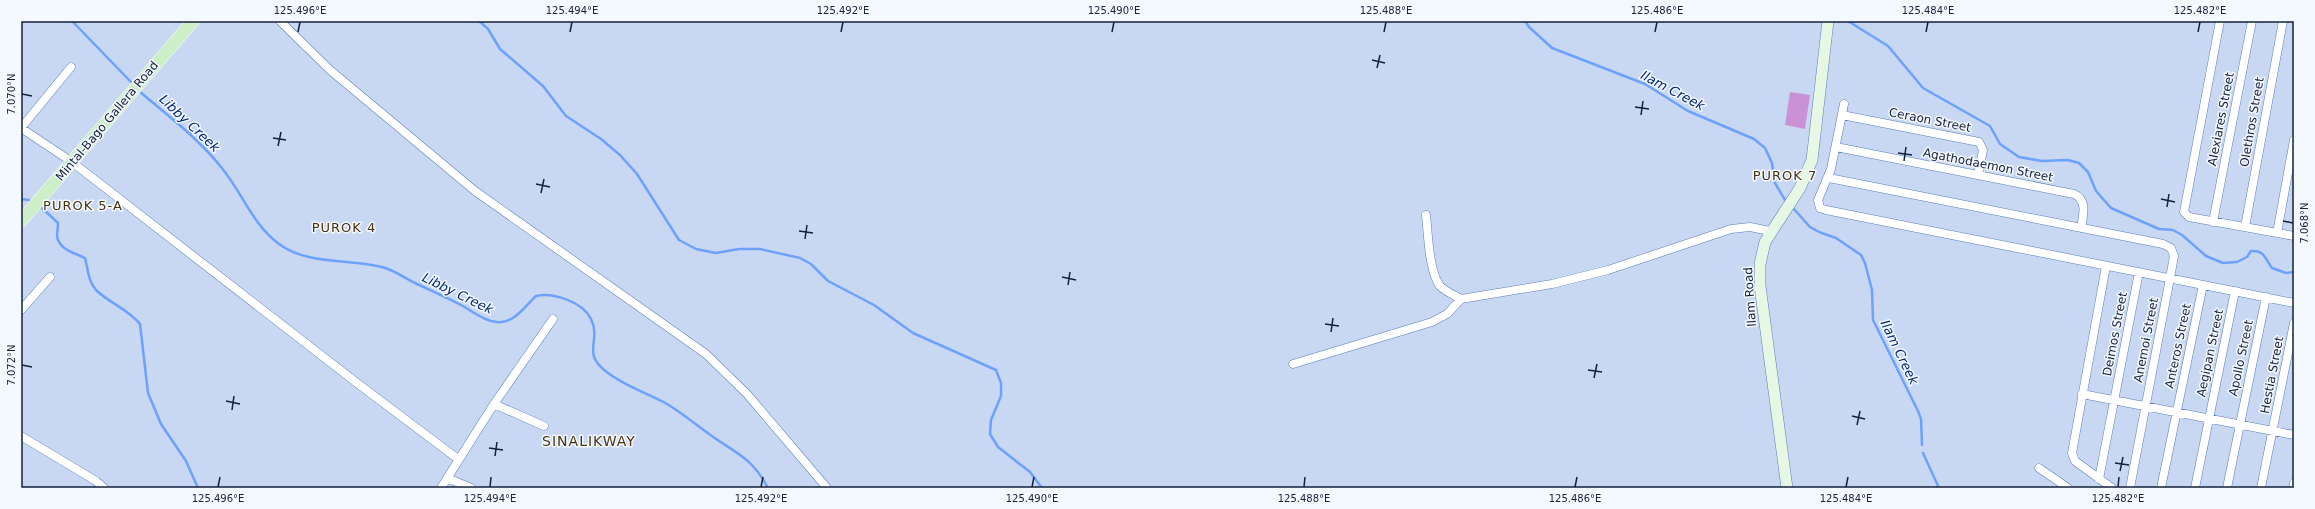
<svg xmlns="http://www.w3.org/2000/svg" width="2315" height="509" font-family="'DejaVu Sans',sans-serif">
  <rect width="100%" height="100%" fill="#c8d8f3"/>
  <path fill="#ca92d4" d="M1790 92 1810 95 1805 129 1785 125Z"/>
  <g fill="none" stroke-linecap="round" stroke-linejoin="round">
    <path stroke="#6ca1fe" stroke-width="2.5" d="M72 21 131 82
      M479 21 488 29 500 49 543 86 566 116 601 139 620 155 637 174 679 240 696 249 716 253 739 249H760L800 258 811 264 828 281 874 305 913 333 996 370 1001 383V396L991 420 990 434 998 447 1030 472 1042 488
      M1525 21 1529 27 1552 48 1645 84 1688 111 1754 139 1765 148 1772 163 1775 183 1785 200
      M1848 21 1888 46 1923 88 1990 126 2000 144 2019 157 2042 161 2068 160 2079 163 2088 172 2096 191 2111 208 2159 229 2173 230 2182 235 2206 256 2223 263 2237 262 2247 257 2251 251C2265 250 2265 259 2272 268L2286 273 2294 272
      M139 91C167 115 198 138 221 167 242 192 252 224 279 244 309 266 351 258 385 268 395 271 405 278 415 283 430 290 446 297 461 305 472 311 484 321 497 322 514 324 525 306 536 296 553 292 583 302 591 319 602 342 580 353 608 373 626 387 648 393 667 404 682 413 695 424 709 434 735 453 752 457 768 488
      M21 199 29 200
      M42 208 58 223C58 228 57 232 57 236 59 250 75 253 85 258 88 269 88 281 96 290 109 303 128 309 140 324L148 393 161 424 186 461 198 488
      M1793 208 1810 227 1819 232 1836 238 1861 255 1865 263 1872 290 1873 320 1918 411 1921 419 1922 445
      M1923 453 1939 488"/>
    <g stroke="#597cba" stroke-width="9">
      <path id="street" d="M280 21 330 70 475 191 706 354 747 394 827 488
        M2220 21 2184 212 2189 217 2294 236
        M1844 104 1831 169 1818 200 1820 208 1826 210 2294 303
        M1842 115 1979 142 1983 150 1978 175
        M21 128 72 162 357 383 458 459
        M21 128 71 67
        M1836 147 2074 194C2088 200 2083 216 2081 228
        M1829 178 2163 244 2171 248 2174 256 2170 278 2130 488
        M1426 215C1428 233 1429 272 1440 286 1446 292 1454 295 1461 299L1552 284 1608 270 1731 229 1750 227 1770 231
        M2213 222 2252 21
        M2245 227 2283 21
        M2277 233 2294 140
        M2106 266 2072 453 2075 461 2112 488
        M21 310 50 277
        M1293 364 1432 322 1447 314 1461 299
        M2082 394 2294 435
        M494 404 544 426
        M21 436 96 481 104 488
        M2039 468 2068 488
        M447 478 471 488
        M2099 479 2139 272
        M441 488 494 404 553 319
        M2161 488 2203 285
        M2195 488 2235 291
        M2227 488 2266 297
        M2261 488 2294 323
        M2293 488 2294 483"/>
    </g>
    <g stroke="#597cba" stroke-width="12">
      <path id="secondary" d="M1787 488 1760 286V264L1765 242 1800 188 1812 160 1828 21"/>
    </g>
    <g stroke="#fff" stroke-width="13">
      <path id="primary" d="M21 221 193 21"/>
    </g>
    <use href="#street" stroke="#fff" stroke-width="8"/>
    <use href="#secondary" stroke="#e6f7e3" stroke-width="11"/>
    <use href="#primary" stroke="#cdefc7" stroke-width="12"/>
  </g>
  <path fill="none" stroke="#13213a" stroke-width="1.5" d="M298 32 300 22M570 32 572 22M841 32 843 22M1112 32 1114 22M1384 32 1386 22M1655 32 1657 22M1926 32 1928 22M2198 32 2200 22M1372 60 1385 63M1377 68 1380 55M22 94 32 96M1635 107 1649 109M1641 115 1643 101M273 138 286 140M278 146 281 132M1898 153 1912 155M1904 161 1906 147M536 184 550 187M541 193 544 179M2161 199 2175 202M2167 207 2169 194M2283 221 2293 223M799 231 813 233M805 239 807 225M1062 277 1076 280M1068 285 1070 272M1325 324 1339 326M1331 332 1333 318M22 365 32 367M1588 370 1602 372M1594 378 1597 364M226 401 240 404M232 410 234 396M1852 416 1865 419M1857 425 1860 411M489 448 503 450M495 456 497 442M2115 463 2129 465M2120 471 2123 457M218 487 220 477M490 487 491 477M761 487 763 477M1032 487 1034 477M1304 487 1305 477M1575 487 1577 477M1846 487 1848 477M2118 487 2119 477"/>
  <g text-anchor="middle" stroke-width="3" stroke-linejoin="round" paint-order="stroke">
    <g font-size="12" fill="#13213a" stroke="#f4f8ff">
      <text transform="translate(2221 119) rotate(-79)" y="4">Alexiares Street</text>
      <text transform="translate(1930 120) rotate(11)" y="4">Ceraon Street</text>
      <text transform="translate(107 121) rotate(-50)" y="4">Mintal-Bago Gallera Road</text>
      <text transform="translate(2252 122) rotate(-80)" y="4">Olethros Street</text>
      <text transform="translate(1988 165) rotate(11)" y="4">Agathodaemon Street</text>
      <text transform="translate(1750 297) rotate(-94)" y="4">Ilam Road</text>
      <text transform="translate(2115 334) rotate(-79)" y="4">Deimos Street</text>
      <text transform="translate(2146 340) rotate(-79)" y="4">Anemoi Street</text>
      <text transform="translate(2178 346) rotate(-78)" y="4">Anteros Street</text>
      <text transform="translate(2210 353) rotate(-78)" y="4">Aegipan Street</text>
      <text transform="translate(2241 358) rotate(-78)" y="4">Apollo Street</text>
      <text transform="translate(2272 375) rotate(-79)" y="4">Hestia Street</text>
    </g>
    <g font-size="13" font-style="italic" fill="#002776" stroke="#f4f8ff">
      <text transform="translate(1673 90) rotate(28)" y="5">Ilam Creek</text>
      <text transform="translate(190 123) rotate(43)" y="5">Libby Creek</text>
      <text transform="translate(458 293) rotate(26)" y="5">Libby Creek</text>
      <text transform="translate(1900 352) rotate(64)" y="5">Ilam Creek</text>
    </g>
    <g font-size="13" letter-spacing="1" fill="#47330c" stroke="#f4f8ff">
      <text x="1785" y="180">PUROK 7</text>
      <text x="83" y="210">PUROK 5-A</text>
      <text x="344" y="232">PUROK 4</text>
    </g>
    <g font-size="14" letter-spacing="1" fill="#47330c" stroke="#f4f8ff">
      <text x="589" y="446">SINALIKWAY</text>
    </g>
  </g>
  <rect width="2315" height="509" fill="none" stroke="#f4f8ff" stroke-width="44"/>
  <rect x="22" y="22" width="2271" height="465" fill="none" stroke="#13213a" stroke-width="1.5"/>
  <g font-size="10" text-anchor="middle" fill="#13213a">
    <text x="300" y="14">125.496°E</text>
    <text x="572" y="14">125.494°E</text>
    <text x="843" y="14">125.492°E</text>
    <text x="1114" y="14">125.490°E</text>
    <text x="1386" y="14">125.488°E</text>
    <text x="1657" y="14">125.486°E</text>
    <text x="1928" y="14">125.484°E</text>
    <text x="2200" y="14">125.482°E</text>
    <text transform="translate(11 94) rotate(-90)" y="4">7.070°N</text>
    <text transform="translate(2304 223) rotate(-90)" y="4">7.068°N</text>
    <text transform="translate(11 365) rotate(-90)" y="4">7.072°N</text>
    <text x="218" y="502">125.496°E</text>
    <text x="490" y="502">125.494°E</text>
    <text x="761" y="502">125.492°E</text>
    <text x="1032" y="502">125.490°E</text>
    <text x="1304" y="502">125.488°E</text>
    <text x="1575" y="502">125.486°E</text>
    <text x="1846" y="502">125.484°E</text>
    <text x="2118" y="502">125.482°E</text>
  </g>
</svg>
